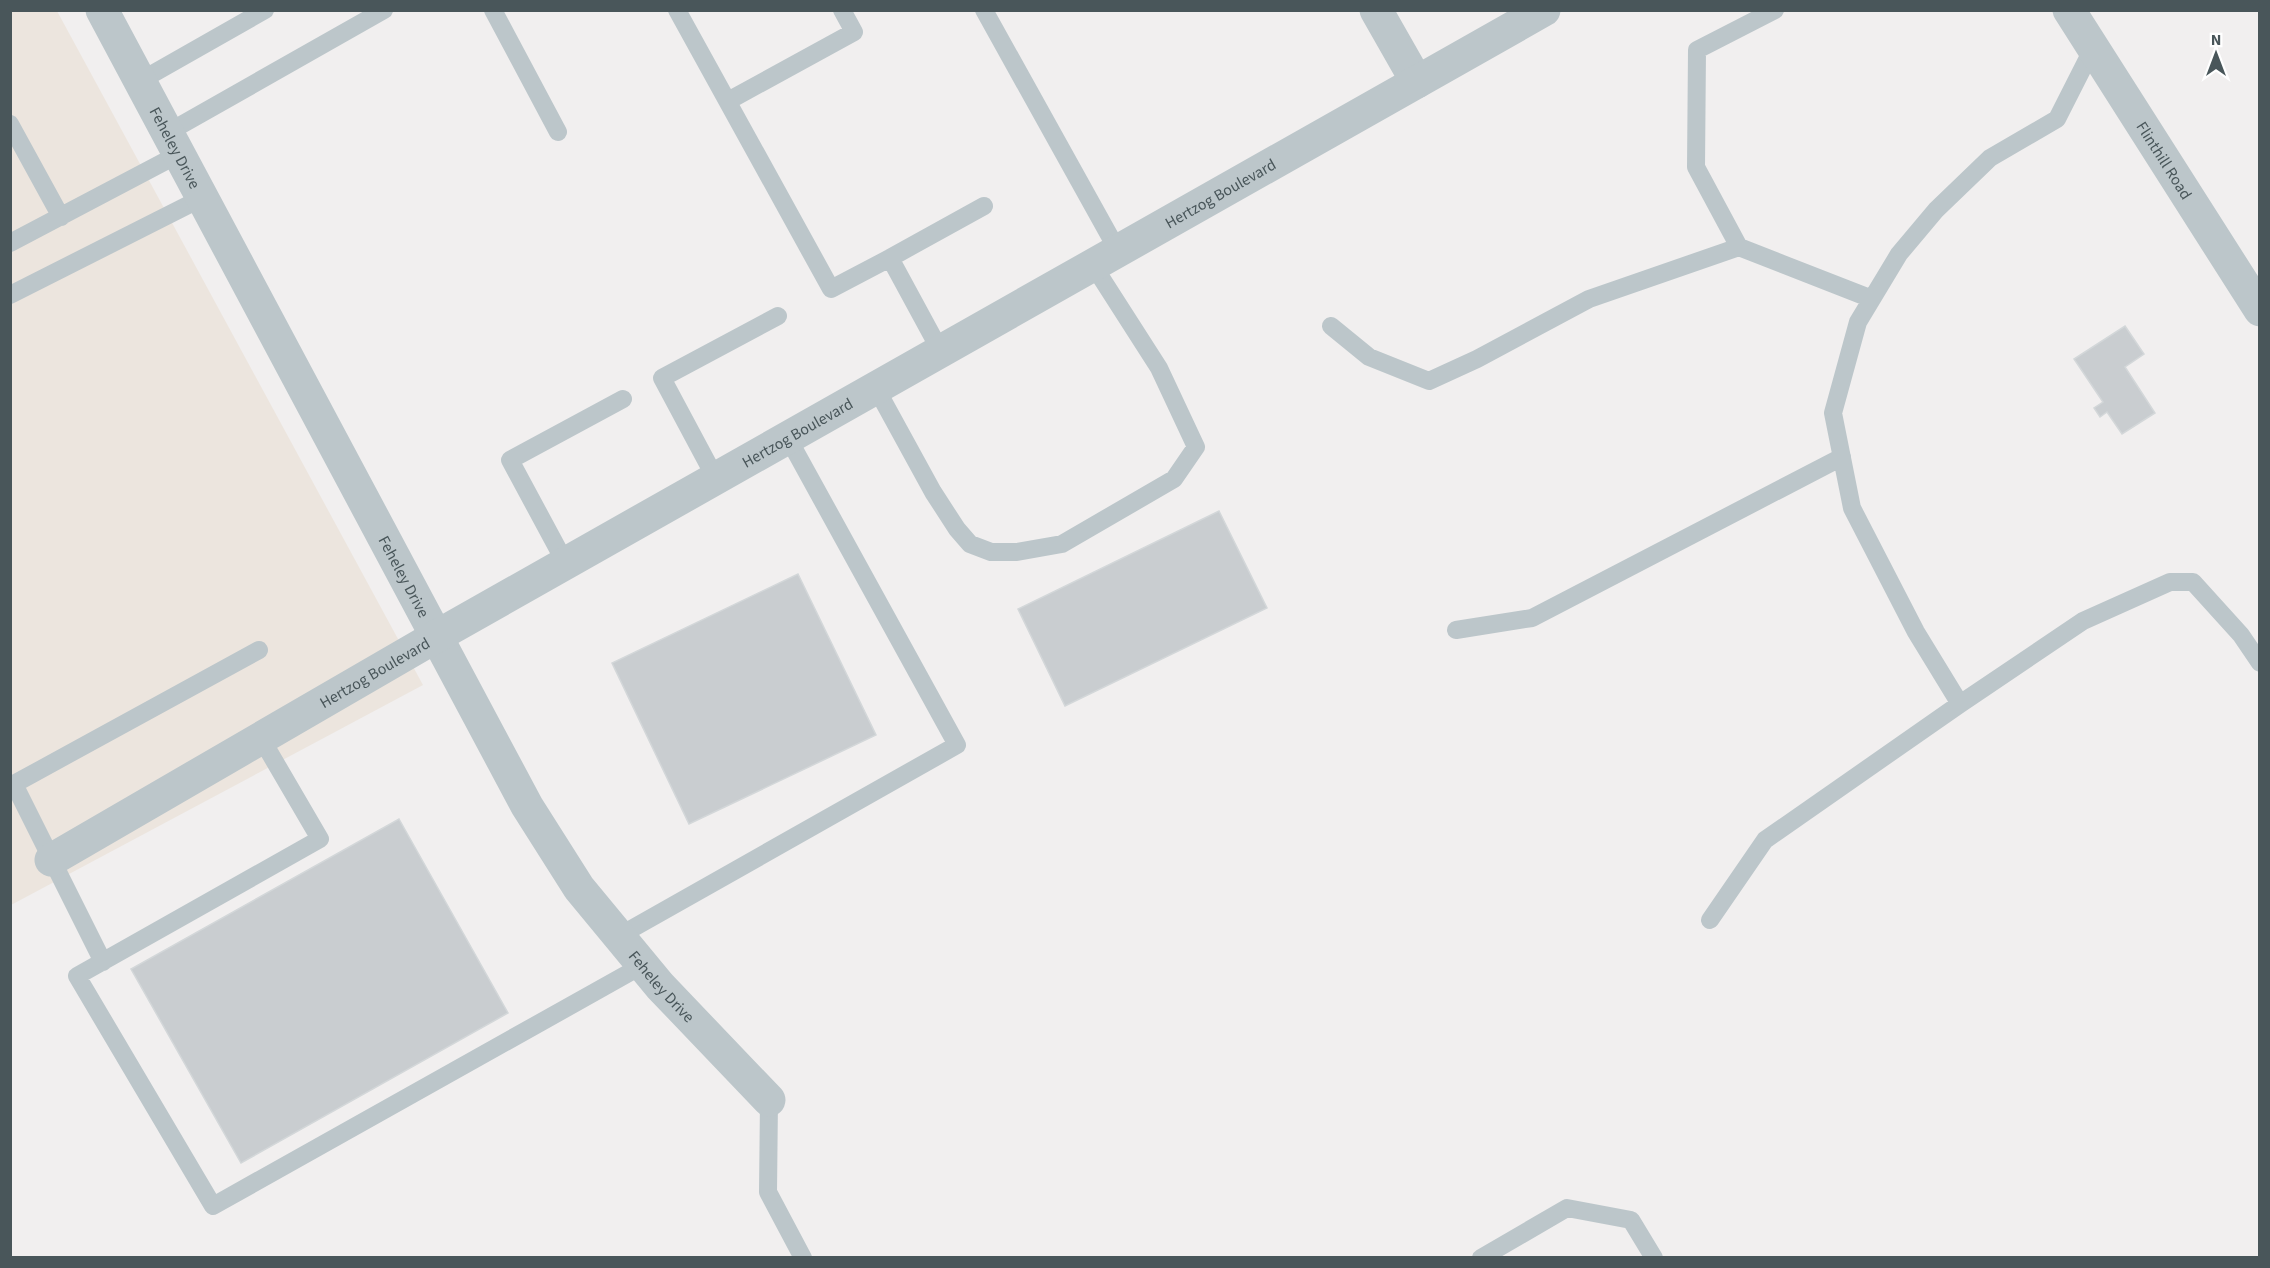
<svg xmlns="http://www.w3.org/2000/svg" width="2270" height="1268" font-family="'Source Sans 3',sans-serif">
  <rect width="100%" height="100%" fill="#f1efef"/>
  <path fill="#ece5de" d="M11 11H57L423 685 11 905Z"/>
  <path fill="#c9cdd0" stroke="#d3d7d9" stroke-width="1.5" d="M2125 326 2144 354 2125 367 2155 413 2122 434 2107 412 2100 417 2094 408 2103 402 2074 359Z
    M1219 511 1267 608 1065 706 1018 609Z
    M798 574 876 735 689 824 612 663Z
    M399 819 508 1013 241 1163 131 969Z"/>
  <g fill="none" stroke-linecap="round" stroke-linejoin="round">
    <path stroke="#bcc6ca" stroke-width="18" d="M493 10 558 132
      M677 10 831 289 890 258 941 352
      M984 10 1118 251
      M1775 10 1697 50 1696 167 1739 247 1872 299
      M140 81 265 10
      M728 101 854 32 842 10
      M10 124 61 217
      M167 133 384 10
      M10 243 179 154
      M890 258 984 206
      M10 295 202 198
      M1331 326 1369 357 1429 381 1477 359 1589 299 1739 247
      M876 388 933 492 957 529 970 544 991 552H1017L1062 544 1174 479 1196 447 1159 368 1093 265
      M716 479 662 378 778 316
      M566 564 510 460 623 399
      M1456 630 1532 618 1842 457
      M1960 704 1916 632 1852 508 1833 413 1858 322 1899 254 1936 210 1990 158 2057 119 2093 48
      M261 738 320 839 77 976 213 1206 643 965
      M1710 920 1765 840 1960 704 2083 621 2170 582H2193L2241 635 2260 663
      M619 936 957 745 788 438
      M103 962 14 784 259 650
      M769 1100 768 1192 803 1258
      M1481 1258 1567 1208 1631 1220 1654 1258"/>
    <g stroke="#bcc6ca" stroke-width="33">
      <path id="s1" d="M102 10 527 806 579 888 660 986 769 1100"/>
      <path d="M1376 10 1417 82"/>
      <path id="s2" d="M51 860 437 636 1544 10"/>
    </g>
    <path stroke="#bcc6ca" stroke-width="33" id="s3" d="M2069 10 2260 310"/>
  </g>
  <g text-anchor="middle" stroke-width="4.5" stroke-linejoin="round" paint-order="stroke">
    <g font-size="16" fill="#49565a" stroke="#fff">
      <text dy="6" stroke="none"><textPath href="#s1" startOffset="156">Feheley Drive</textPath></text>
      <text dy="6" stroke="none"><textPath href="#s3" startOffset="178">Flinthill Road</textPath></text>
      <text dy="6" stroke="none"><textPath href="#s2" startOffset="1346">Hertzog Boulevard</textPath></text>
      <text dy="6" stroke="none"><textPath href="#s2" startOffset="860">Hertzog Boulevard</textPath></text>
      <text dy="6" stroke="none"><textPath href="#s1" startOffset="642">Feheley Drive</textPath></text>
      <text dy="6" stroke="none"><textPath href="#s2" startOffset="374">Hertzog Boulevard</textPath></text>
      <text dy="6" stroke="none"><textPath href="#s1" startOffset="1128">Feheley Drive</textPath></text>
    </g>
  </g>
  <rect width="2270" height="1268" fill="none" stroke="#49565a" stroke-width="24"/>
  <g transform="translate(2216 54)" stroke="#ffffff" stroke-width="4.5" paint-order="stroke">
  <path d="M0-4.5L10 22L0 15L-10 22Z" fill="#49565a"/>
  <text y="-9" font-size="16" font-weight="bold" text-anchor="middle" fill="#49565a">N</text>
  </g>
</svg>
